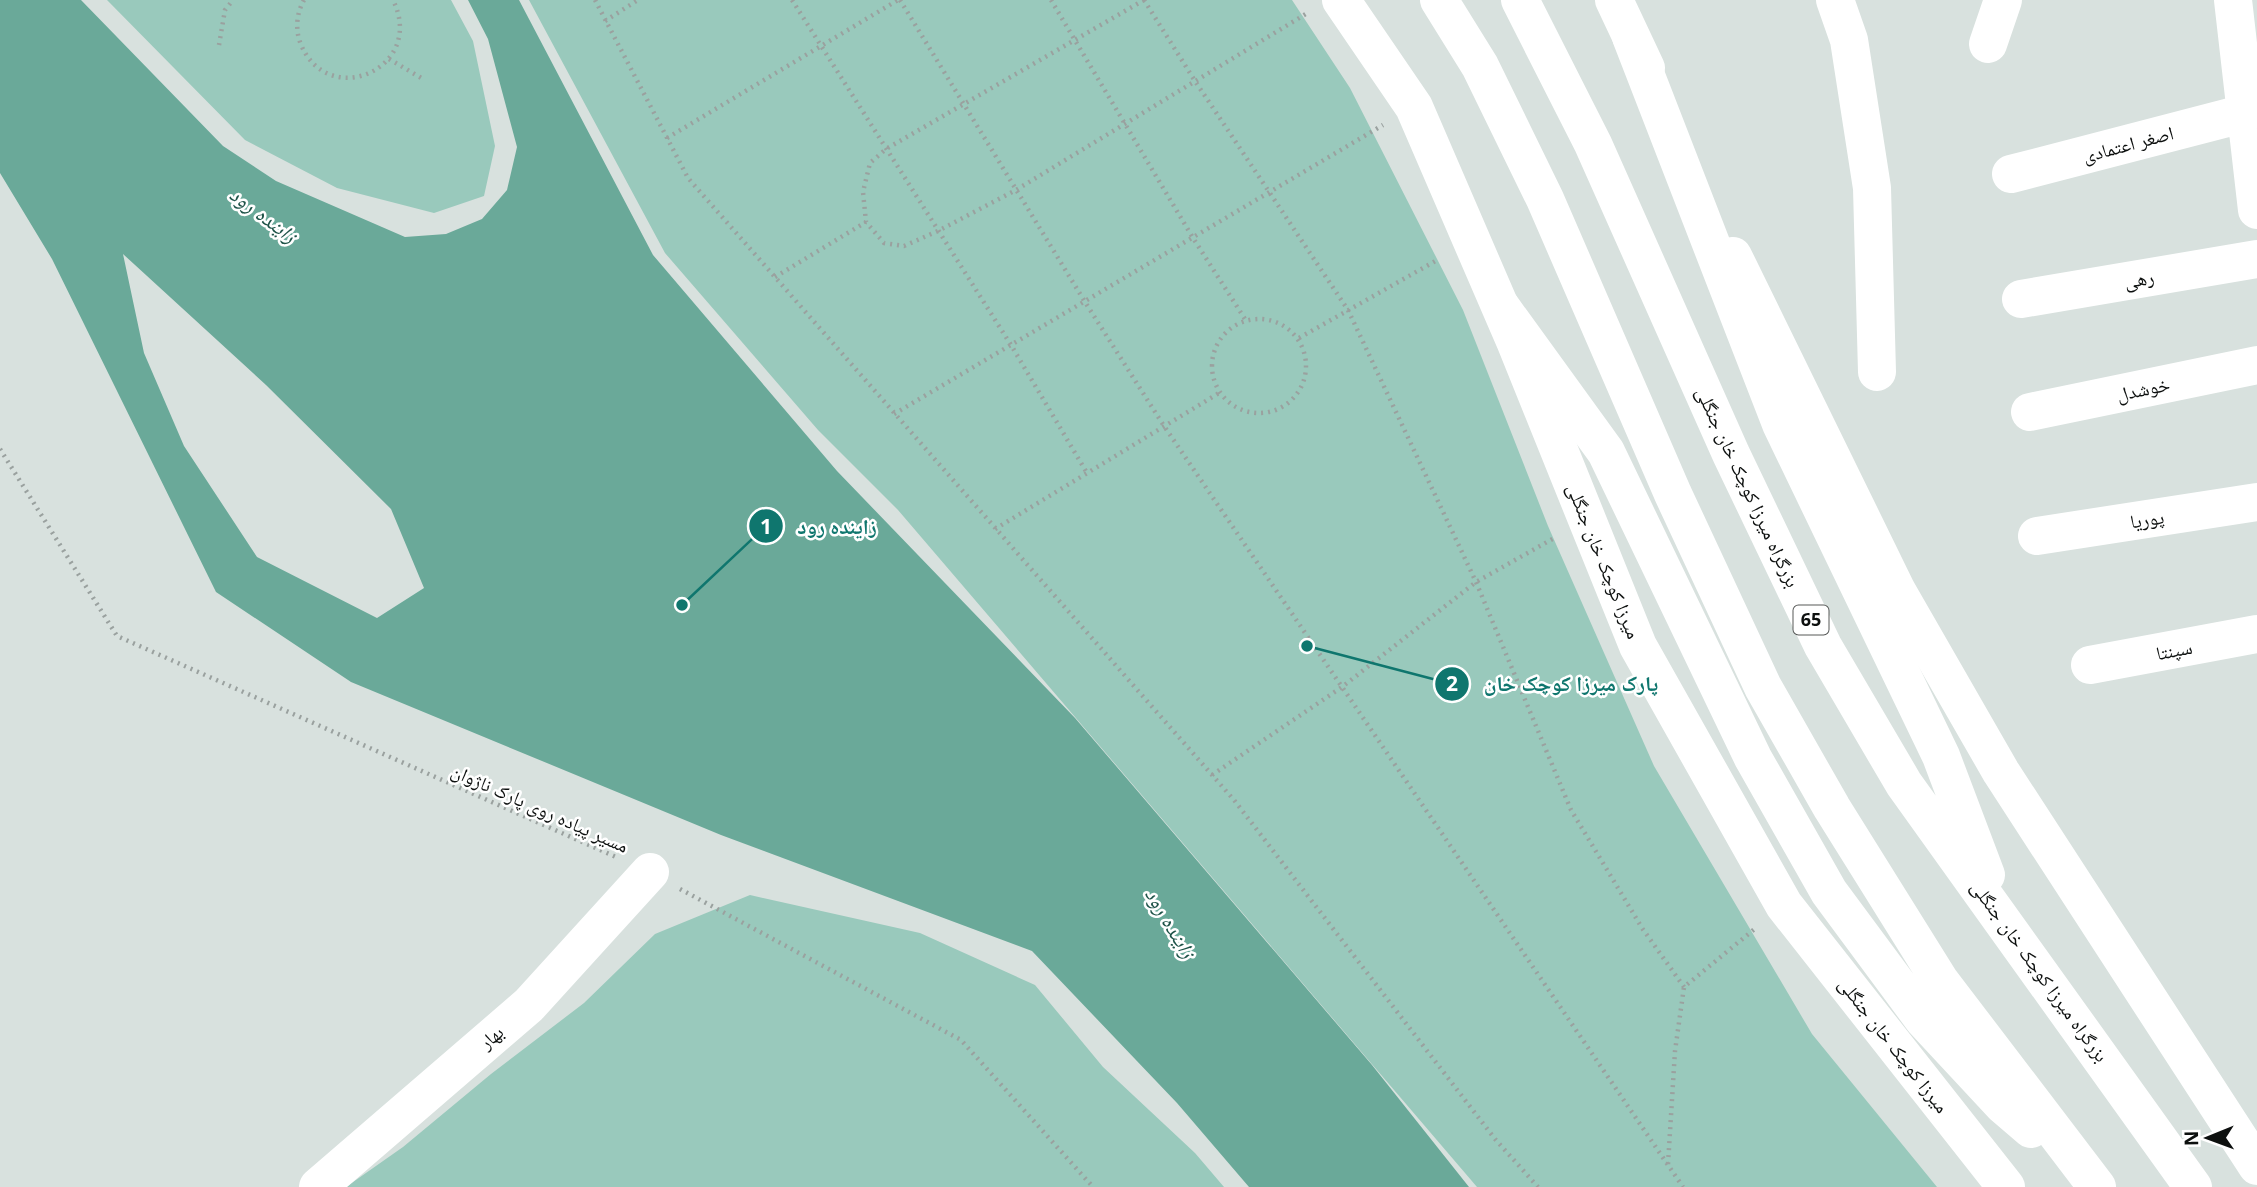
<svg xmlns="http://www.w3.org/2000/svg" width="2257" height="1187" font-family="'Noto Sans','Noto Naskh Arabic',sans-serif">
  <rect width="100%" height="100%" fill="#d8e1de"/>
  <path fill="#99c9bc" d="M107 0H451L473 41 495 146 484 196 434 213 337 188 245 140Z
    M529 0H1292L1350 88 1463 310 1548 526 1654 766 1812 1034 1937 1187H1477L898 510 818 430 665 253Z
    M750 895 920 933 1035 985 1103 1067 1195 1153 1224 1187H346L403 1147 491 1074 584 1003 655 934Z"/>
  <path fill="#6aa999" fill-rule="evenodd" d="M0 0H81L223 146 276 181 405 237 446 234 482 219 507 190 517 147 488 39 468 0H519L653 255 837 471 1075 718 1372 1065 1469 1187H1249L1177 1103 1032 951 721 835 351 682 216 592 52 259 0 173ZM123 254 266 385 391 509 424 588 377 618 257 557 184 446 144 353Z"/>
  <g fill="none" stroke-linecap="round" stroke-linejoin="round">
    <path stroke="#9aa19f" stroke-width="4.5" stroke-dasharray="2 5" stroke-linecap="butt" d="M304 0C297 12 295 28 300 42 326 112 427 69 393 0
      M595 0 688 178 1234 800 1495 1139 1538 1187
      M792 0 1011 345 1087 473
      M900 0 1085 302 1164 426 1683 1187
      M1051 0 1193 238 1245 319
      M1144 0 1195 81 1348 310 1476 582 1571 810 1642 928 1684 987
      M1144 0 886 149 870 163 863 192 866 222 884 243 904 246 938 231 1016 190 1309 12
      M605 21 638 0
      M219 45 225 10 233 0
      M389 59 423 79
      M667 138 898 0
      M775 277 866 222
      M1212 366a47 47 0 1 1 94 0a47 47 0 1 1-94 0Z
      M1299 338 1439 259
      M894 414 1383 125
      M0 449 117 636 616 857
      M995 529 1219 393
      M1212 775 1342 687 1476 582 1556 537
      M680 889 961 1040 1093 1187
      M1668 1164 1675 1051 1684 987 1757 927"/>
    <path stroke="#fff" stroke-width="38" d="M1835 0 1849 40 1872 188 1877 372
      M2233 0 2257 210
      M1988 44 2003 0
      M2011 174 2246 113
      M2021 299 2257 259
      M2030 412 2257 365
      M2037 536 2257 502
      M2090 665 2257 634
      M318 1187 529 1005 650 872"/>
    <path stroke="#fff" stroke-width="38" d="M1341 0 1414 107 1515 341 1638 646 1784 905 2006 1187
      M1614 0 1646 68
      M1733 256 1897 591 2001 772 2257 1166"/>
    <path stroke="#fff" stroke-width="38" d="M1439 0 1480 66 1545 199 1673 494 1763 687 1832 808 1940 981 2097 1187
      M1520 0 1593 144 1731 454 1823 646 1904 784 2193 1187
      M1631 37 1781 424 1941 756 1986 875
      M1501 307 1606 452 1753 758 1829 892 1923 1019 2003 1105 2031 1129"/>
  </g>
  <g text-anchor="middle" stroke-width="5" stroke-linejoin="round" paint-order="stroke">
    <rect fill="#fff" stroke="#565857" stroke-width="2" x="1793.5" y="605.5" width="35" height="29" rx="5"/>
    <g font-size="18" font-weight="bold" fill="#0d100f">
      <text x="1811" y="626">65</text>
    </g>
    <g font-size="19" fill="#0d100f" stroke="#fff">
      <text transform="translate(2128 144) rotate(-15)" y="7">اصغر اعتمادی</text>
      <text transform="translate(2139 279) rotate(-10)" y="7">رهی</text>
      <text transform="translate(2143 389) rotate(-12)" y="7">خوشدل</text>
      <text transform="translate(1748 487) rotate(65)" y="7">بزرگراه میرزا کوچک خان جنگلی</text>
      <text transform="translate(2147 519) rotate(-9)" y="7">پوریا</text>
      <text transform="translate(1604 561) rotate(68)" y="7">میرزا کوچک خان جنگلی</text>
      <text transform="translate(2174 650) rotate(-11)" y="7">سپنتا</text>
      <text transform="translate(540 808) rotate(24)" y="7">مسیر پیاده روی پارک ناژوان</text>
      <text transform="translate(2040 971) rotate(54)" y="7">بزرگراه میرزا کوچک خان جنگلی</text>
      <text transform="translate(491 1037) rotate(-41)" y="7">بهار</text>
      <text transform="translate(1894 1045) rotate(52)" y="7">میرزا کوچک خان جنگلی</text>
    </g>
    <g font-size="21" font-style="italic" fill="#1e5348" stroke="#fff">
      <text transform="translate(263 215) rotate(37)" y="7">زاینده رود</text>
      <text transform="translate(1170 923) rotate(59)" y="7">زاینده رود</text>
    </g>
  </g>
  <path fill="none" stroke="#0f766e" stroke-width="2.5" d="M682 605L766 526M1307 646L1452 684"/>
  <g fill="#0f766e" stroke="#fff" stroke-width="2.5">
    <circle cx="682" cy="605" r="7"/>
    <circle cx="1307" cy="646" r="7"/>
    <circle cx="766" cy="526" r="18"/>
    <circle cx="1452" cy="684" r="18"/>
  </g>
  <g font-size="21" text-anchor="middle" font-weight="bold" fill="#fff">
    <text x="766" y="534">1</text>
    <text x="1452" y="691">2</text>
  </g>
  <g font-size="21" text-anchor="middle" font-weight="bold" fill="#0f766e" stroke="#fff" stroke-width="5" stroke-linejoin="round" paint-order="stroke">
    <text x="837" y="534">زاینده رود</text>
    <text x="1571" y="691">پارک میرزا کوچک خان</text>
  </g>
  <g transform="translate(2208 1138) rotate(269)" stroke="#ffffff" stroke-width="5" paint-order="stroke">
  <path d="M0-5L12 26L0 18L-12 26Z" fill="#0d100f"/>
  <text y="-10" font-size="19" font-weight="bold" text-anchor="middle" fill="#0d100f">N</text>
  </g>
</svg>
